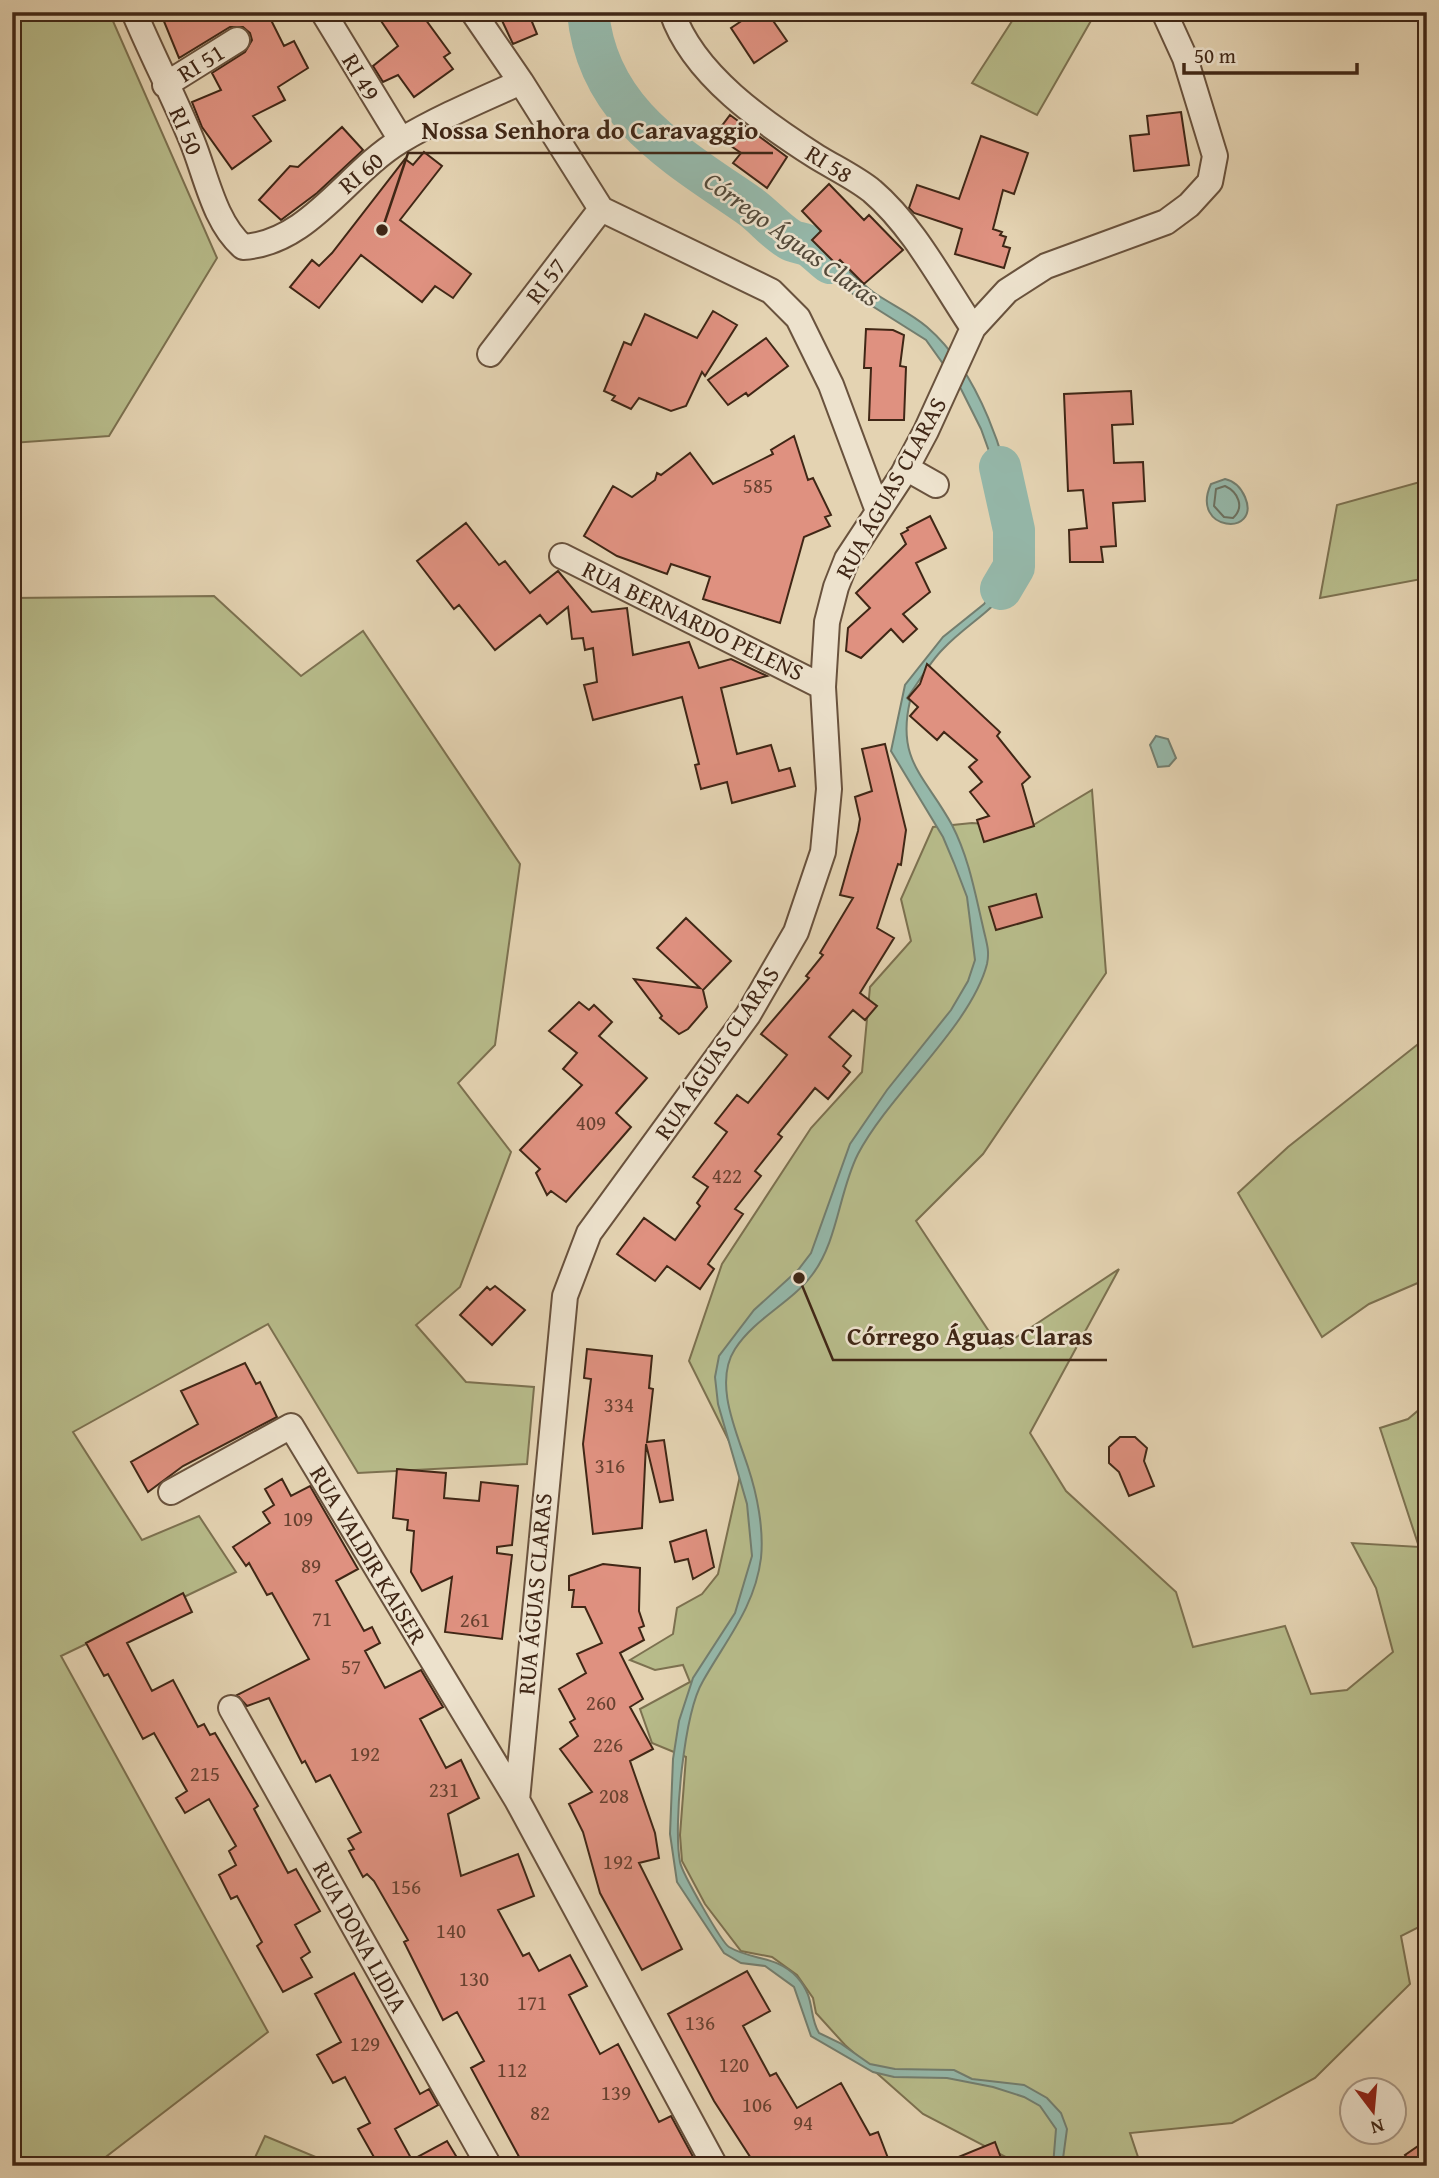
<svg xmlns="http://www.w3.org/2000/svg" width="1439" height="2178" font-family="'Gentium Book Plus',serif">
  <rect width="100%" height="100%" fill="#e4d3b2"/>
  <filter id="stains"><feTurbulence type="fractalNoise" baseFrequency=".00286" numOctaves="4"/><feColorMatrix values="0 0 0 0 .2 0 0 0 0 .09 0 0 0 0 .02 0 0 0 .5 -.17"/></filter>
  <radialGradient id="worn" r=".72"><stop offset=".6" stop-color="#630" stop-opacity="0"/><stop offset="1" stop-color="#630" stop-opacity=".3"/></radialGradient>
  <path fill="#b7bb8a" stroke="#7c7150" stroke-width="2" d="M12 12H109L217 258 109 436 12 443Z
    M1006 12H1096L1037 115 972 83 1014 18Z
    M1427 480V578L1320 598 1337 505Z
    M214 596 301 676 363 631 520 864 495 1045 458 1083 511 1152 460 1287 416 1325 466 1382 534 1387 527 1464 358 1473 268 1324 73 1432 142 1540 199 1516 236 1572 61 1656 268 2032 94 2166H12V598Z
    M1092 790 1106 973 983 1154 916 1221 1000 1348 1119 1269 1030 1433 1066 1491 1176 1592 1193 1647 1285 1626 1311 1694 1347 1690 1393 1652 1376 1588 1352 1543 1419 1547 1380 1428 1408 1419 1427 1403V1923L1401 1936 1410 1984 1315 2078 1232 2123 1130 2133 1141 2166H1023L923 2114 845 2045 816 2013 813 1998 797 1975 772 1957 741 1951 705 1904 682 1861 680 1835 686 1757 652 1743 640 1709 690 1682 683 1665 655 1670 630 1660 673 1634 677 1608 702 1594 718 1574 742 1467 689 1361 722 1264 811 1128 862 1072 870 987 911 941 901 899 933 827 972 823 1030 827Z
    M1427 1037V1279L1369 1304 1322 1337 1238 1193 1288 1147Z
    M265 2136 323 2160 320 2166H251Z"/>
  <path fill="#95b8aa" stroke="#737e6f" stroke-width="2" d="M781 233 790 238 805 239 836 265 840 263C851 273 861 283 873 292 890 304 911 313 927 327 979 372 1008 458 1017 524L1007 518 999 479 981 429 961 389 926 340 850 292 815 256 786 241Z
    M1225 479C1235 481 1241 488 1245 497 1262 537 1189 532 1211 484Z
    M1009 532 1018 539C1023 600 978 612 943 649 929 663 919 682 907 698L910 701C896 761 926 777 952 825 969 858 975 893 983 927 986 941 990 950 987 964 971 1026 890 1093 858 1154 839 1191 838 1241 812 1275 791 1303 755 1318 735 1349 713 1383 737 1433 748 1467 757 1494 764 1529 761 1558 755 1607 726 1640 703 1681 684 1713 673 1825 680 1862 682 1873 722 1943 729 1947 753 1961 776 1955 797 1977 816 1998 808 2015 819 2033L840 2043 870 2064 895 2069 954 2070 972 2079 1024 2085 1047 2098 1061 2113 1067 2129 1062 2166H1053L1056 2129 1040 2106 1024 2097 993 2087 947 2078 894 2077 873 2072 811 2036 794 1987 765 1966 741 1963 724 1953 677 1882 670 1834 673 1759 679 1721 693 1678 735 1613 752 1556 747 1504 718 1404 715 1377 719 1356 754 1310 798 1270 811 1253 850 1144 887 1090 951 1010 968 981 975 960 967 897 954 863 943 837 891 751 905 685 943 637 984 604 1008 569Z
    M1156 736 1168 739 1176 758 1169 766 1158 767 1150 745Z"/>
  <g fill="none" stroke-linecap="round" stroke-linejoin="round">
    <path stroke="#6a7060" stroke-width="2" d="M1225 486C1238 492 1245 507 1233 518L1224 517 1214 506 1216 489Z"/>
    <path stroke="#95b8aa" stroke-width="42" d="M588 12C597 111 674 154 748 205 763 215 774 230 789 239 795 243 803 243 809 246 816 250 823 258 830 263
      M1000 467 1014 530V567L1001 589"/>
  </g>
  <path fill="#df9180" stroke="#402716" stroke-width="2" d="M177 12H267L284 46 294 41 308 68 278 87 285 100 253 116 271 141 232 169 202 127 192 102 221 90 212 73 245 52 252 40 250 33 243 27H230L179 58 163 19Z
    M375 12H420L450 53 444 57 453 69 414 97 398 75 383 82 373 66 398 46Z
    M498 12H528L537 34 513 44Z
    M755 12H767L787 41 754 63 731 28Z
    M1181 112 1189 165 1134 171 1130 136 1149 134 1147 116Z
    M730 115 787 157 767 188 733 163 741 153 715 135Z
    M342 127 363 150 317 193 281 220 259 200 290 166 298 167Z
    M981 136 1028 153 1014 194 1003 190 993 229 1002 232 1000 235 1006 237 1003 246 1010 248 1004 268 955 254 962 229 914 213 909 208 917 185 959 199Z
    M424 152 442 166 400 220 471 274 453 298 435 286 422 302 361 255 319 308 290 287 312 260 319 266 332 253 405 159 413 165Z
    M829 184 864 220 869 215 903 250 864 284 840 260 836 264 812 240 821 231 802 211Z
    M713 311 737 325 705 376 702 372 686 406 671 411 639 398 631 409 612 400 615 396 604 391 624 342 631 345 645 314 697 338Z
    M866 329 893 330 904 335 900 366 906 367 904 420H869L871 368H864Z
    M766 338 788 366 748 396 746 393 728 405 708 380Z
    M1131 391 1133 424 1112 425 1114 463 1143 462 1145 501 1113 503 1116 546 1101 547 1103 562H1070L1069 530 1087 528 1083 490 1068 491 1064 394Z
    M794 436 808 480 813 478 831 515 825 517 830 526 804 537 780 623 703 599 710 577 671 564 667 574 617 556 584 536 613 486 632 497 655 480 657 473 661 475 690 453 713 484 773 454 771 450Z
    M930 516 946 548 916 563 930 592 903 614 917 629 903 642 891 629 861 658 846 651 848 628 870 608 856 593 906 544 901 534 908 530 907 528Z
    M466 523 499 565 505 561 530 593 558 571 592 612 627 608 633 655 689 642 699 668 731 659 767 676 721 688 737 754 771 745 779 771 790 768 795 786 732 803 727 782 701 789 695 765 699 764 682 697 593 720 584 685 597 682 593 648 585 650 583 638 572 639 568 607 547 624 540 615 495 650 459 605 454 609 417 561Z
    M927 664 1000 732 997 736 1030 777 1022 784 1034 826 984 842 977 820 989 816 970 792 982 782 969 767 977 760 944 732 937 740 910 716 918 707 908 698 920 684Z
    M885 744 906 830 901 865 898 864 877 928 894 938 860 993 877 1006 865 1020 853 1010 829 1037 851 1056 843 1066 850 1072 828 1099 815 1088 778 1134 782 1137 755 1171 761 1176 735 1209 743 1214 708 1264 714 1269 700 1289 667 1266 655 1281 617 1254 644 1218 675 1240 700 1206 697 1203 708 1187 693 1177 727 1132 715 1123 737 1095 748 1103 787 1055 761 1034 809 978 806 976 823 955 820 953 853 898 840 895 858 831 860 819 855 797 872 791 862 749Z
    M1036 894 1042 917 996 930 989 907Z
    M686 918 731 961 703 990 707 1007 688 1029 679 1034 660 1018 662 1016 634 979 700 988 657 948Z
    M579 1002 589 1010 594 1005 612 1022 599 1036 647 1078 616 1113 631 1127 566 1202 551 1191 547 1195 536 1173 540 1169 520 1150 582 1085 563 1069 577 1053 549 1031Z
    M495 1286 525 1310 492 1345 460 1315 487 1287 490 1290Z
    M587 1349 652 1356 649 1388 653 1389 647 1442 664 1440 673 1500 660 1502 646 1444 642 1528 593 1534 583 1444 591 1379 584 1378Z
    M245 1363 256 1384 260 1382 277 1417 183 1466 148 1492 131 1462 198 1424 181 1391Z
    M1120 1437H1135L1147 1448 1144 1461 1154 1486 1129 1496 1119 1472 1109 1463V1447Z
    M397 1469 446 1473 444 1498 479 1501 481 1482 518 1486 512 1545 497 1547V1553L512 1555 502 1639 445 1632 452 1577 422 1591 411 1572 414 1531 407 1530 408 1520 393 1518Z
    M282 1479 291 1496 310 1486 358 1569 336 1581 364 1631 372 1627 380 1643 365 1651 385 1688 421 1670 443 1707 420 1719 446 1768 461 1760 479 1798 448 1814 461 1876 518 1854 534 1896 498 1910 523 1956 529 1953 539 1971 570 1955 587 1986 569 1995 600 2054 618 2044 659 2122 671 2116 698 2166H524L471 2068 484 2061 457 2012 443 2020 404 1942 408 1940 374 1881 367 1874 363 1877 349 1851 354 1849 348 1839 361 1832 330 1775 316 1782 305 1761 302 1763 269 1698 247 1706 237 1695 309 1659 272 1593 267 1595 249 1563 246 1566 233 1547 270 1523 263 1512 274 1505 265 1489Z
    M706 1530 714 1567 693 1579 688 1559 675 1562 670 1542Z
    M603 1564 640 1568 639 1611 644 1626 639 1628 644 1640 620 1653 643 1699 630 1707 653 1749 630 1761 655 1833 659 1858 639 1863 682 1949 642 1970 600 1893 583 1832 569 1804 592 1792 560 1749 578 1736 570 1722 575 1719 559 1689 586 1673 577 1654 602 1643 585 1607H572L574 1590H569V1576Z
    M183 1593 192 1612 127 1643 152 1691 173 1680 198 1727 204 1724 210 1735 215 1733 258 1806 254 1809 288 1873 296 1869 320 1911 295 1925 310 1952 301 1958 312 1977 283 1992 257 1946 262 1942 237 1896 231 1899 219 1875 236 1865 229 1851 236 1846 209 1799 185 1813 176 1798 187 1791 154 1733 143 1739 108 1674 104 1676 86 1643Z
    M747 1971 770 2011 743 2026 770 2076 776 2073 797 2108 841 2083 870 2135 878 2132 891 2166H756L714 2101 668 2014Z
    M354 1973 420 2094 429 2089 438 2105 395 2129 412 2160 447 2141 462 2166H379L358 2129 370 2123 345 2077 333 2083 317 2055 341 2042 315 1994Z
    M1427 2140V2166H1413L1405 2155Z
    M995 2142 1004 2166H939V2165Z"/>
  <g fill="none" stroke-linecap="round" stroke-linejoin="round">
    <g stroke="#69523d" stroke-width="28">
      <path id="minor" d="M134 12C152 55 174 97 192 141 206 175 214 222 243 247 309 243 347 173 400 141 438 118 481 100 521 82
        M323 12 401 140
        M473 12 521 82 601 209 771 291 798 318 831 385 878 511
        M672 12C693 75 764 123 817 157 835 168 856 178 872 191 914 227 942 282 973 328
        M165 85 237 40
        M490 354 601 209
        M906 468 936 485
        M562 556 823 687
        M171 1492 291 1426 517 1800
        M231 1708 489 2166
        M715 2166 517 1800 565 1296 589 1233 748 1015 796 932 823 852 829 789 823 687 827 622 836 587 847 559 903 474 926 431 973 328 1007 291 1046 266 1166 222 1189 205 1210 182 1215 156 1185 58 1164 12"/>
    </g>
    <use href="#minor" stroke="#ede2cd" stroke-width="24"/>
  </g>
  <g text-anchor="middle" stroke-width="5" stroke-linejoin="round" paint-order="stroke">
    <g font-size="21" fill="#684230">
      <text x="758" y="493">585</text>
      <text x="591" y="1130">409</text>
      <text x="727" y="1183">422</text>
      <text x="619" y="1412">334</text>
      <text x="610" y="1473">316</text>
      <text x="298" y="1526">109</text>
      <text x="311" y="1573">89</text>
      <text x="322" y="1626">71</text>
      <text x="475" y="1627">261</text>
      <text x="351" y="1674">57</text>
      <text x="601" y="1710">260</text>
      <text x="608" y="1752">226</text>
      <text x="365" y="1761">192</text>
      <text x="205" y="1781">215</text>
      <text x="444" y="1797">231</text>
      <text x="614" y="1803">208</text>
      <text x="618" y="1869">192</text>
      <text x="406" y="1894">156</text>
      <text x="451" y="1938">140</text>
      <text x="474" y="1986">130</text>
      <text x="532" y="2010">171</text>
      <text x="700" y="2030">136</text>
      <text x="365" y="2051">129</text>
      <text x="734" y="2072">120</text>
      <text x="512" y="2077">112</text>
      <text x="616" y="2100">139</text>
      <text x="757" y="2112">106</text>
      <text x="540" y="2120">82</text>
      <text x="803" y="2130">94</text>
    </g>
    <g font-size="24" fill="#402716" stroke="#ede2cd">
      <text transform="translate(201 63) rotate(-32)" y="8">RI 51</text>
      <text transform="translate(361 77) rotate(59)" y="8">RI 49</text>
      <text transform="translate(186 131) rotate(66)" y="8">RI 50</text>
      <text transform="translate(829 164) rotate(32)" y="8">RI 58</text>
      <text transform="translate(361 173) rotate(-40)" y="8">RI 60</text>
      <text transform="translate(546 281) rotate(-53)" y="8">RI 57</text>
      <text transform="translate(891 488) rotate(-61)" y="8">RUA ÁGUAS CLARAS</text>
      <text transform="translate(693 621) rotate(26)" y="8">RUA BERNARDO PELENS</text>
      <text transform="translate(717 1053) rotate(-56)" y="8">RUA ÁGUAS CLARAS</text>
      <text transform="translate(368 1555) rotate(59)" y="8">RUA VALDIR KAISER</text>
      <text transform="translate(535 1594) rotate(-85)" y="8">RUA ÁGUAS CLARAS</text>
      <text transform="translate(360 1937) rotate(61)" y="8">RUA DONA LIDIA</text>
    </g>
    <g font-size="26" font-style="italic" fill="#554b3b" stroke="#ede2cd">
      <text transform="translate(792 239) rotate(36)" y="9">Córrego Águas Claras</text>
    </g>
  </g>
  <path fill="none" stroke="#402716" stroke-width="2.5" d="M382 230L408 153H773M799 1278L833 1360H1107"/>
  <g fill="#402716" stroke="#ede2cd" stroke-width="2.5">
    <circle cx="382" cy="230" r="7"/>
    <circle cx="799" cy="1278" r="7"/>
  </g>
  <g font-size="26" text-anchor="middle" font-weight="bold" fill="#402716" stroke="#ede2cd" stroke-width="5" stroke-linejoin="round" paint-order="stroke">
    <text x="590" y="139">Nossa Senhora do Caravaggio</text>
    <text x="970" y="1345">Córrego Águas Claras</text>
  </g>
  <rect width="1439" height="2178" fill="none" stroke="#e4d3b2" stroke-width="42"/>
  <rect x="14" y="14" width="1411" height="2150" fill="none" stroke="#402716" stroke-width="3.5"/>
  <rect x="21" y="21" width="1397" height="2136" fill="none" stroke="#402716" stroke-width="2"/>
  <g transform="translate(1373 2111) rotate(164)"><circle r="33" fill="#ede2cd" stroke="#a89784" stroke-width="2"/>
  <path d="M0-5L12 26L0 18L-12 26Z" fill="#8f2418"/>
  <text y="-10" font-size="19" font-weight="bold" text-anchor="middle" fill="#402716">N</text>
  </g>
  <path d="M1184 63v10h173v-10" fill="none" stroke="#402716" stroke-width="3.5"/>
  <text x="1194" y="63" font-size="21" fill="#402716" stroke="#ede2cd" stroke-width="5" paint-order="stroke">50 m</text>
  <rect width="100%" height="100%" filter="url(#stains)"/>
  <rect width="100%" height="100%" fill="url(#worn)"/>
</svg>
